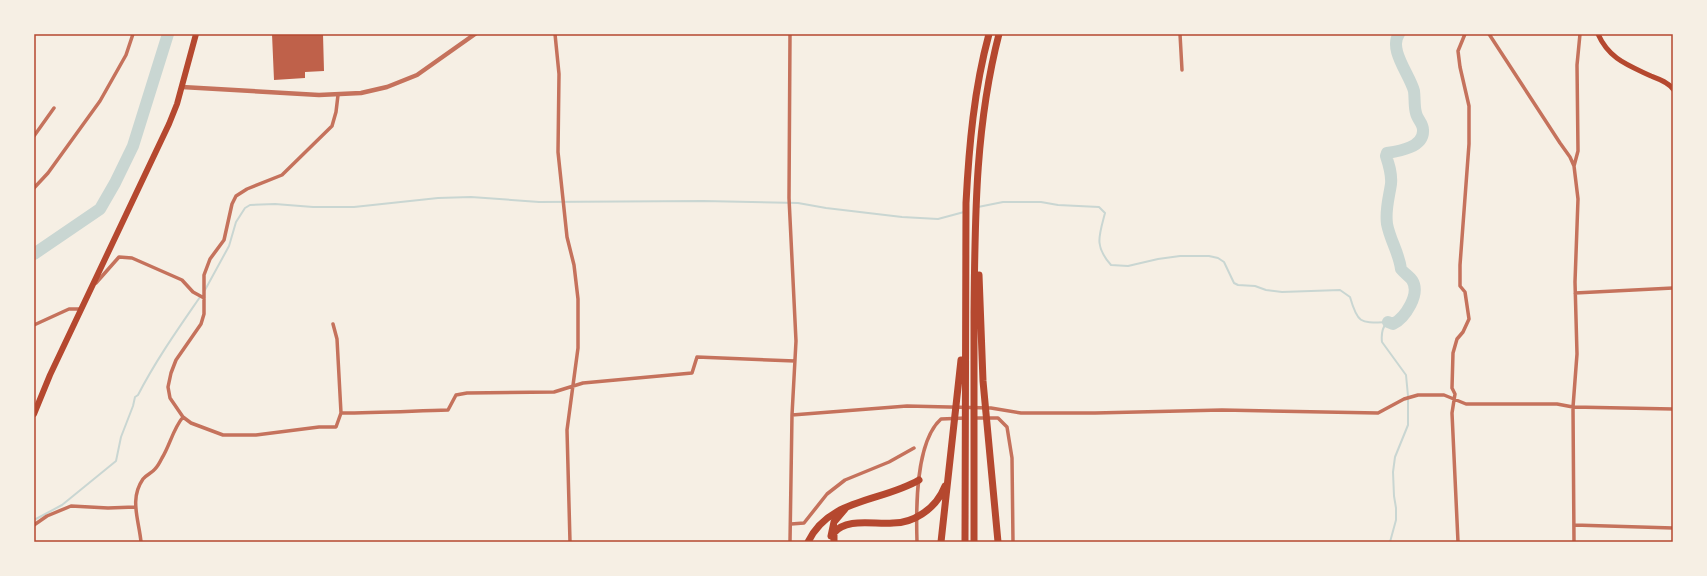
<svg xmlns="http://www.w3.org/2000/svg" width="1707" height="576" font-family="'Roboto Condensed',sans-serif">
  <rect width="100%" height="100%" fill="#f6efe4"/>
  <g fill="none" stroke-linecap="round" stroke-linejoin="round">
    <path stroke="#c9d6d2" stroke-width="2" d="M978 207 1003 202H1041L1058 205 1099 207 1105 213C1099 236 1094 246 1111 265L1128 266 1158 259 1180 256H1209L1218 258 1224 262 1234 283 1238 285 1255 286 1266 290 1282 292 1340 290 1350 297C1358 325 1361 323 1388 322
      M205 290 229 246 236 222 245 208 250 205 275 204 313 207H354L438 198 471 197 539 202 703 201 798 203 826 208 902 217 938 219 964 212
      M1387 322C1382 328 1381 334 1382 342L1406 375 1408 396V425L1395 457 1393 472 1394 496 1396 508V520L1390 542
      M34 520 62 505 116 461 121 437 133 406 135 397 138 395C156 360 178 329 200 297"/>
    <path stroke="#c9d6d2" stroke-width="12" d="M34 254 100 209 115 183 133 146 168 34
      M1388 322 1393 324C1405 318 1421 294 1412 280 1409 276 1404 273 1401 269 1399 253 1390 240 1387 224 1385 209 1389 198 1391 184 1392 174 1389 165 1386 156L1387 153C1400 151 1424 147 1423 130 1423 123 1417 119 1416 113 1414 106 1415 98 1414 91 1410 75 1388 49 1399 34"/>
  </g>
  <path fill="#bf614a" d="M272 34H323L324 71 305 72V78L274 80Z"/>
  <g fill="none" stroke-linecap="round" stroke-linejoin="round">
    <path stroke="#c5725c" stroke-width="3.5" d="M555 34 559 74 558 152 567 237 574 265 578 299V348L567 430 570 542
      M1180 34 1182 70
      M1489 34 1560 143 1570 157 1574 166 1578 199 1575 282 1577 354 1573 407 1574 542
      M34 136 54 108
      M1574 166 1578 151 1577 65 1580 34
      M34 188 48 173 100 101 126 55 133 34
      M96 283 119 257 132 258 182 280 193 292 204 298
      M1575 293 1673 288
      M333 324 337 339 341 413 336 427H319L256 435H223L191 423 183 417 170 398 168 387 171 373 176 360 201 324 204 314V275L210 259 224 240 232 204 236 196 247 189 282 175 332 126 336 112 338 95
      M34 325 69 309H81
      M341 413C377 413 412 411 448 410L456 395 467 393 554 392 583 383 692 373 697 357 795 361
      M792 415 907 406 991 408 1021 413H1095L1222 410 1378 413 1404 399 1418 395H1444L1466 404H1557L1573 407 1673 409
      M974 418H998L1007 427 1012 458 1013 542
      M791 524 804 523 827 494 845 480 889 462 914 448
      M34 525 47 516 71 506 108 508 135 507
      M1574 525 1673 528
      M141 542C139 520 129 499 143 479 146 475 152 473 155 469 158 466 160 462 162 458 170 445 173 429 183 417
      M790 542 792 415 796 341 789 198 790 34
      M917 542C916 510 915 442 941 419L966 418
      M1458 542 1452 413 1455 394 1452 388 1453 353 1457 339 1463 332 1469 319 1465 292 1460 286V265L1469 144V106L1460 67 1458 51 1465 34"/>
    <path stroke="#c5725c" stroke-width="4.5" d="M182 87 319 95 361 93 387 87 417 75 475 34"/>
    <path stroke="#b5482f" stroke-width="5" d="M1598 34C1609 59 1628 65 1651 76 1659 79 1668 82 1673 89"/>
    <path stroke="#b5482f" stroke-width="6" d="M34 414 50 375 169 124 177 104 196 34"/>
    <path stroke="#b5482f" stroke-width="7" d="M979 275 983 381 998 542
      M831 536 834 522 845 509
      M808 542C829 498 882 502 919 480
      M834 542V533C846 517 876 525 893 523 904 523 913 520 922 514 933 507 940 499 945 486
      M941 542 961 360
      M965 542 966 203C969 146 974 89 989 34
      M974 542C974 466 974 389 974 313 975 218 975 127 999 34"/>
  </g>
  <rect width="1707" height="576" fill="none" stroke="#f6efe4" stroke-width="70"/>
  <rect x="35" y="35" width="1637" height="506" fill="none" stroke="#b5482f" stroke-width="1.5"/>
</svg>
